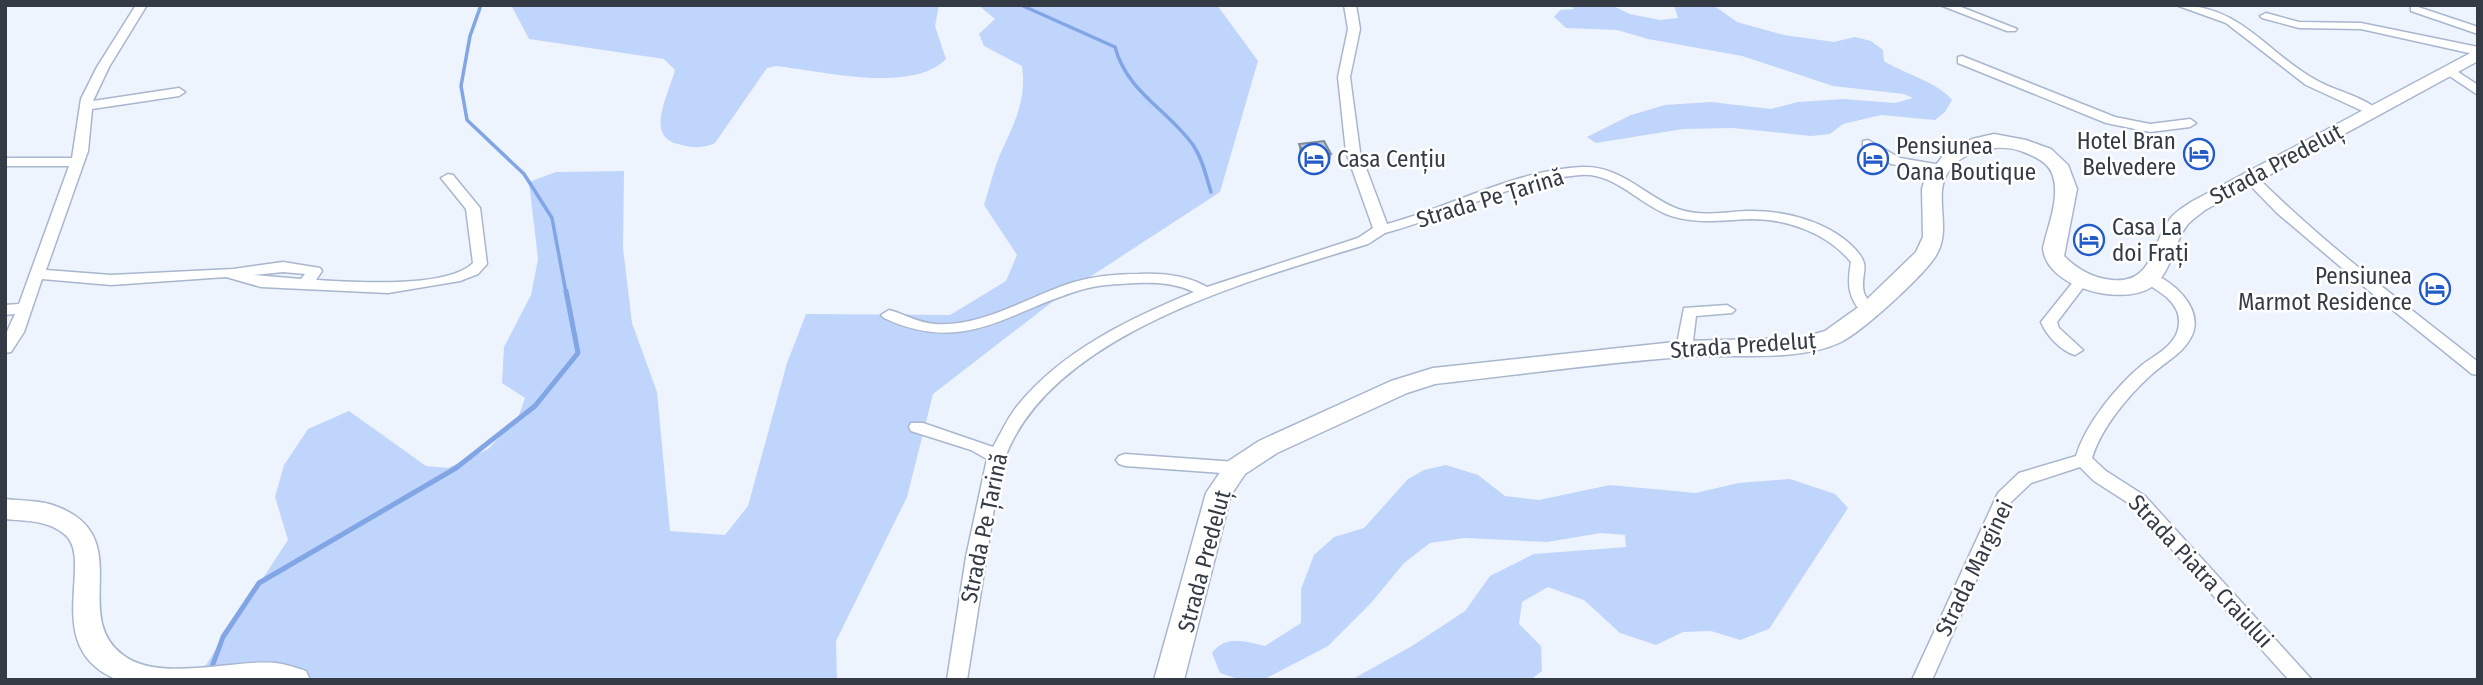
<svg xmlns="http://www.w3.org/2000/svg" width="2483" height="685" font-family="'Fira Sans Condensed',sans-serif">
  <rect width="100%" height="100%" fill="#eef4fe"/>
  <path fill="#c0d5fb" d="M511 5H939L935 26 946 59C912 94 821 71 776 66L767 68 715 143C702 149 692 148 678 144 644 136 669 94 675 70L664 59 529 39Z
    M978 5H1217L1258 61 1220 192 1056 299 933 394 907 497 836 641 837 680H161L200 674 288 540 275 497 284 465 308 429 349 411 426 466 448 468 488 449 518 418 525 398 502 383 504 347 531 295 538 259 529 182 556 172 624 171 623 248 632 323 657 392 670 531 725 535 748 506 787 363 806 314 950 315 1006 281 1017 255 984 205C989 189 993 172 999 157 1013 125 1027 102 1022 66L984 46 979 34 995 19Z
    M1570 5H1611L1630 14 1660 20 1678 18 1674 5H1713L1737 22 1784 35 1834 42 1855 37 1871 41 1883 50 1884 61C1905 74 1939 83 1952 100L1945 112 1935 120 1881 115 1843 124 1830 134 1811 136 1733 128 1683 129 1596 143 1587 137 1631 115 1665 105 1711 102 1771 109 1798 102 1843 99 1895 103 1913 98 1904 94 1833 86 1742 56 1648 39 1617 30 1566 28 1554 17 1560 10 1574 9Z
    M1446 465 1478 475 1505 496 1539 500 1610 485 1696 493 1738 483 1790 479 1835 494 1848 508 1769 629 1740 640 1711 631 1683 632 1656 645 1620 633 1584 600 1548 587 1522 602 1519 624 1541 646 1542 671 1530 680H1351L1412 646 1465 611 1490 576 1534 554 1626 547 1625 535 1601 533 1547 542 1465 538 1430 543 1404 563 1371 603 1328 646 1263 680H1241L1220 673 1212 653C1227 634 1245 642 1265 646L1301 623V589L1314 555 1334 537 1364 528 1408 479 1424 470Z"/>
  <g fill="none" stroke-linecap="round" stroke-linejoin="round">
    <path stroke="#81a5e5" stroke-width="3.5" d="M481 5 470 36 461 86 467 120 524 174 552 218 566 293
      M1021 5 1115 47C1127 92 1167 109 1193 145 1203 159 1206 177 1211 192"/>
    <path stroke="#81a5e5" stroke-width="5" d="M210 672 223 637 259 583 456 468 535 406 578 353 566 291"/>
    <g stroke="#a8b6ce" stroke-width="3">
      <path id="minor" d="M136 5H147L109 67 93 101 179 88 185 92 179 96 92 109 88 151 46 270 111 275 233 269 283 262 320 268 322 271 316 280C351 282 447 289 473 263L466 209 441 178 448 174 453 175 480 208 487 264 478 274 460 281 388 293 261 287 226 277 111 285 42 279 24 332 11 352 5 353V336L15 314 5 315V305L19 304 69 166H5V158H72L81 99 97 67ZM283 272 305 274 301 279 253 275Z
        M1344 5H1356L1360 29 1350 77 1360 152 1387 224C1451 207 1515 170 1582 167 1620 165 1645 196 1678 209 1700 217 1724 212 1747 211 1783 210 1829 221 1855 249 1873 268 1859 273 1864 293 1867 300 1872 305 1876 311L1873 314H1863C1848 298 1847 284 1851 262 1827 233 1788 219 1751 219 1722 220 1694 225 1666 214 1637 202 1613 172 1580 175 1515 180 1449 216 1385 233L1368 244C1249 281 1032 337 999 477L967 680H947L966 557 987 459 971 450 911 431 909 427 911 423H923L993 447C1001 433 1008 417 1018 405 1063 350 1129 319 1194 292 1176 283 1156 282 1136 283 1120 284 1104 284 1088 288 1011 308 967 357 884 318L881 315 889 310C905 314 918 323 935 324 984 327 1029 296 1074 282 1095 276 1117 274 1139 274 1162 273 1186 275 1207 287L1358 238 1373 228 1346 152 1338 77 1348 29Z
        M1940 5H1956L2017 29 2015 31H2007Z
        M2176 5C2242 5 2265 52 2316 80 2335 91 2363 96 2379 111L2377 114H2369L2306 85 2226 23Z
        M2415 6 2478 27V34L2411 11V7Z
        M2266 13 2299 22 2361 23 2478 47V55L2361 29 2299 28 2262 18 2260 16Z
        M1962 56 2115 117 2150 124 2190 119 2196 123 2190 127 2150 132 2106 123 1958 63V57Z
        M2449 66 2478 85V95L2445 73 2443 70Z
        M1868 140 1900 158 1941 165 1948 169 1941 173 1891 164 1863 147V141Z
        M2251 175 2256 176C2324 244 2402 302 2478 362V375L2472 374 2368 290 2277 213 2244 179Z
        M2149 273C2172 279 2202 307 2193 333 2185 353 2166 361 2151 375 2128 396 2101 428 2092 458L2106 471 2145 496 2312 680H2289L2133 506 2094 481 2080 467 2031 483 2011 502 1932 680H1912L1998 493 2019 473 2076 456C2086 423 2117 386 2142 365 2152 357 2165 351 2172 341 2179 333 2181 321 2177 311 2170 294 2152 290 2142 278L2144 275Z
        M2082 275 2089 280 2057 322 2059 328 2083 350 2075 355C2061 351 2046 335 2041 322L2077 277Z
        M1727 305 1735 310 1732 313 1696 316 1692 349 1690 353H1678L1676 349 1684 308Z
        M1125 454 1236 462 1242 464 1245 468 1242 472 1236 474 1125 466 1119 464 1116 460 1119 456Z"/>
    </g>
    <g stroke="#a8b6ce" stroke-width="3">
      <path id="secondary" d="M2478 49V61L2205 210C2200 214 2193 219 2188 224 2173 242 2172 275 2150 288 2119 306 2046 287 2043 248 2048 225 2060 199 2053 176 2049 162 2034 156 2021 151 1992 141 1946 153 1942 190 1940 213 1949 236 1935 257 1922 277 1862 332 1841 342 1798 363 1730 353 1683 357 1600 363 1517 375 1435 384L1407 393 1277 453 1245 474 1231 495 1184 680H1154L1206 493 1227 462 1259 441 1391 381 1433 368 1684 341 1801 338 1825 331 1860 306 1916 252 1923 237 1922 189 1925 179 1946 152 1972 139 1994 134 2026 140 2051 149 2068 165 2077 189 2064 256C2078 270 2093 278 2112 280 2153 284 2151 245 2170 219 2175 212 2184 207 2191 202Z
        M5 499C22 501 42 500 58 507 137 538 69 615 123 655 159 683 233 659 275 663 286 664 297 668 306 671L310 680H118C37 648 98 557 63 533 46 520 25 521 5 519Z"/>
    </g>
    <use href="#minor" fill="#fff" fill-rule="evenodd"/>
    <use href="#secondary" fill="#fff" fill-rule="evenodd"/>
  </g>
  <path fill="#9da9bd" d="M1299 144 1330 164 1305 168 1299 154Z"/>
  <path fill="#7f899a" d="M1331 154 1330 164 1305 168V157Z"/>
  <path fill="#b6c4dc" stroke="#7f899a" stroke-width="2" d="M1324 141 1331 154 1305 157 1299 144Z"/>
  <defs>
    <g id="hotel-ring" transform="scale(1.575)"><circle r="9.5" fill="#fff" stroke="#235bc8" stroke-width="1.5"/><path d="M-6-4.5h1.5V1H6V5H4.5V3h-9V5H-6ZM-4 0a1.8 1.8 0 1 1 3.6 0ZM.5 0V-2.5h3Q6-2.5 6 0Z" fill="#235bc8"/></g>
  </defs>
  <g fill-rule="evenodd">
    <use href="#hotel-ring" x="2199" y="154"/>
    <use href="#hotel-ring" x="1314" y="159"/>
    <use href="#hotel-ring" x="1873" y="159"/>
    <use href="#hotel-ring" x="2089" y="240"/>
    <use href="#hotel-ring" x="2435" y="289"/>
  </g>
  <g text-anchor="middle" stroke-width="5" stroke-linejoin="round" paint-order="stroke">
    <g font-size="23" fill="#353b45" stroke="#fff" text-anchor="start">
      <text x="2176" y="149" text-anchor="end">Hotel Bran<tspan x="2176" dy="26">Belvedere</tspan></text>
      <text x="1896" y="154">Pensiunea<tspan x="1896" dy="26">Oana Boutique</tspan></text>
      <text x="1337" y="167">Casa Cențiu</text>
      <text x="2112" y="235">Casa La<tspan x="2112" dy="26">doi Frați</tspan></text>
      <text x="2412" y="284" text-anchor="end">Pensiunea<tspan x="2412" dy="26">Marmot Residence</tspan></text>
    </g>
    <g font-size="23" fill="#353b45" stroke="#fff">
      <text transform="translate(2276 164) rotate(-28)" y="8">Strada Predeluț</text>
      <text transform="translate(1490 198) rotate(-17)" y="8">Strada Pe Țarină</text>
      <text transform="translate(1743 345) rotate(-4)" y="8">Strada Predeluț</text>
      <text transform="translate(984 528) rotate(-78)" y="8">Strada Pe Țarină</text>
      <text transform="translate(1204 561) rotate(-75)" y="8">Strada Predeluț</text>
      <text transform="translate(1974 568) rotate(-64)" y="8">Strada Marginei</text>
      <text transform="translate(2201 571) rotate(47)" y="8">Strada Piatra Craiului</text>
    </g>
  </g>
  <rect width="2483" height="685" fill="none" stroke="#353b45" stroke-width="14"/>
</svg>
